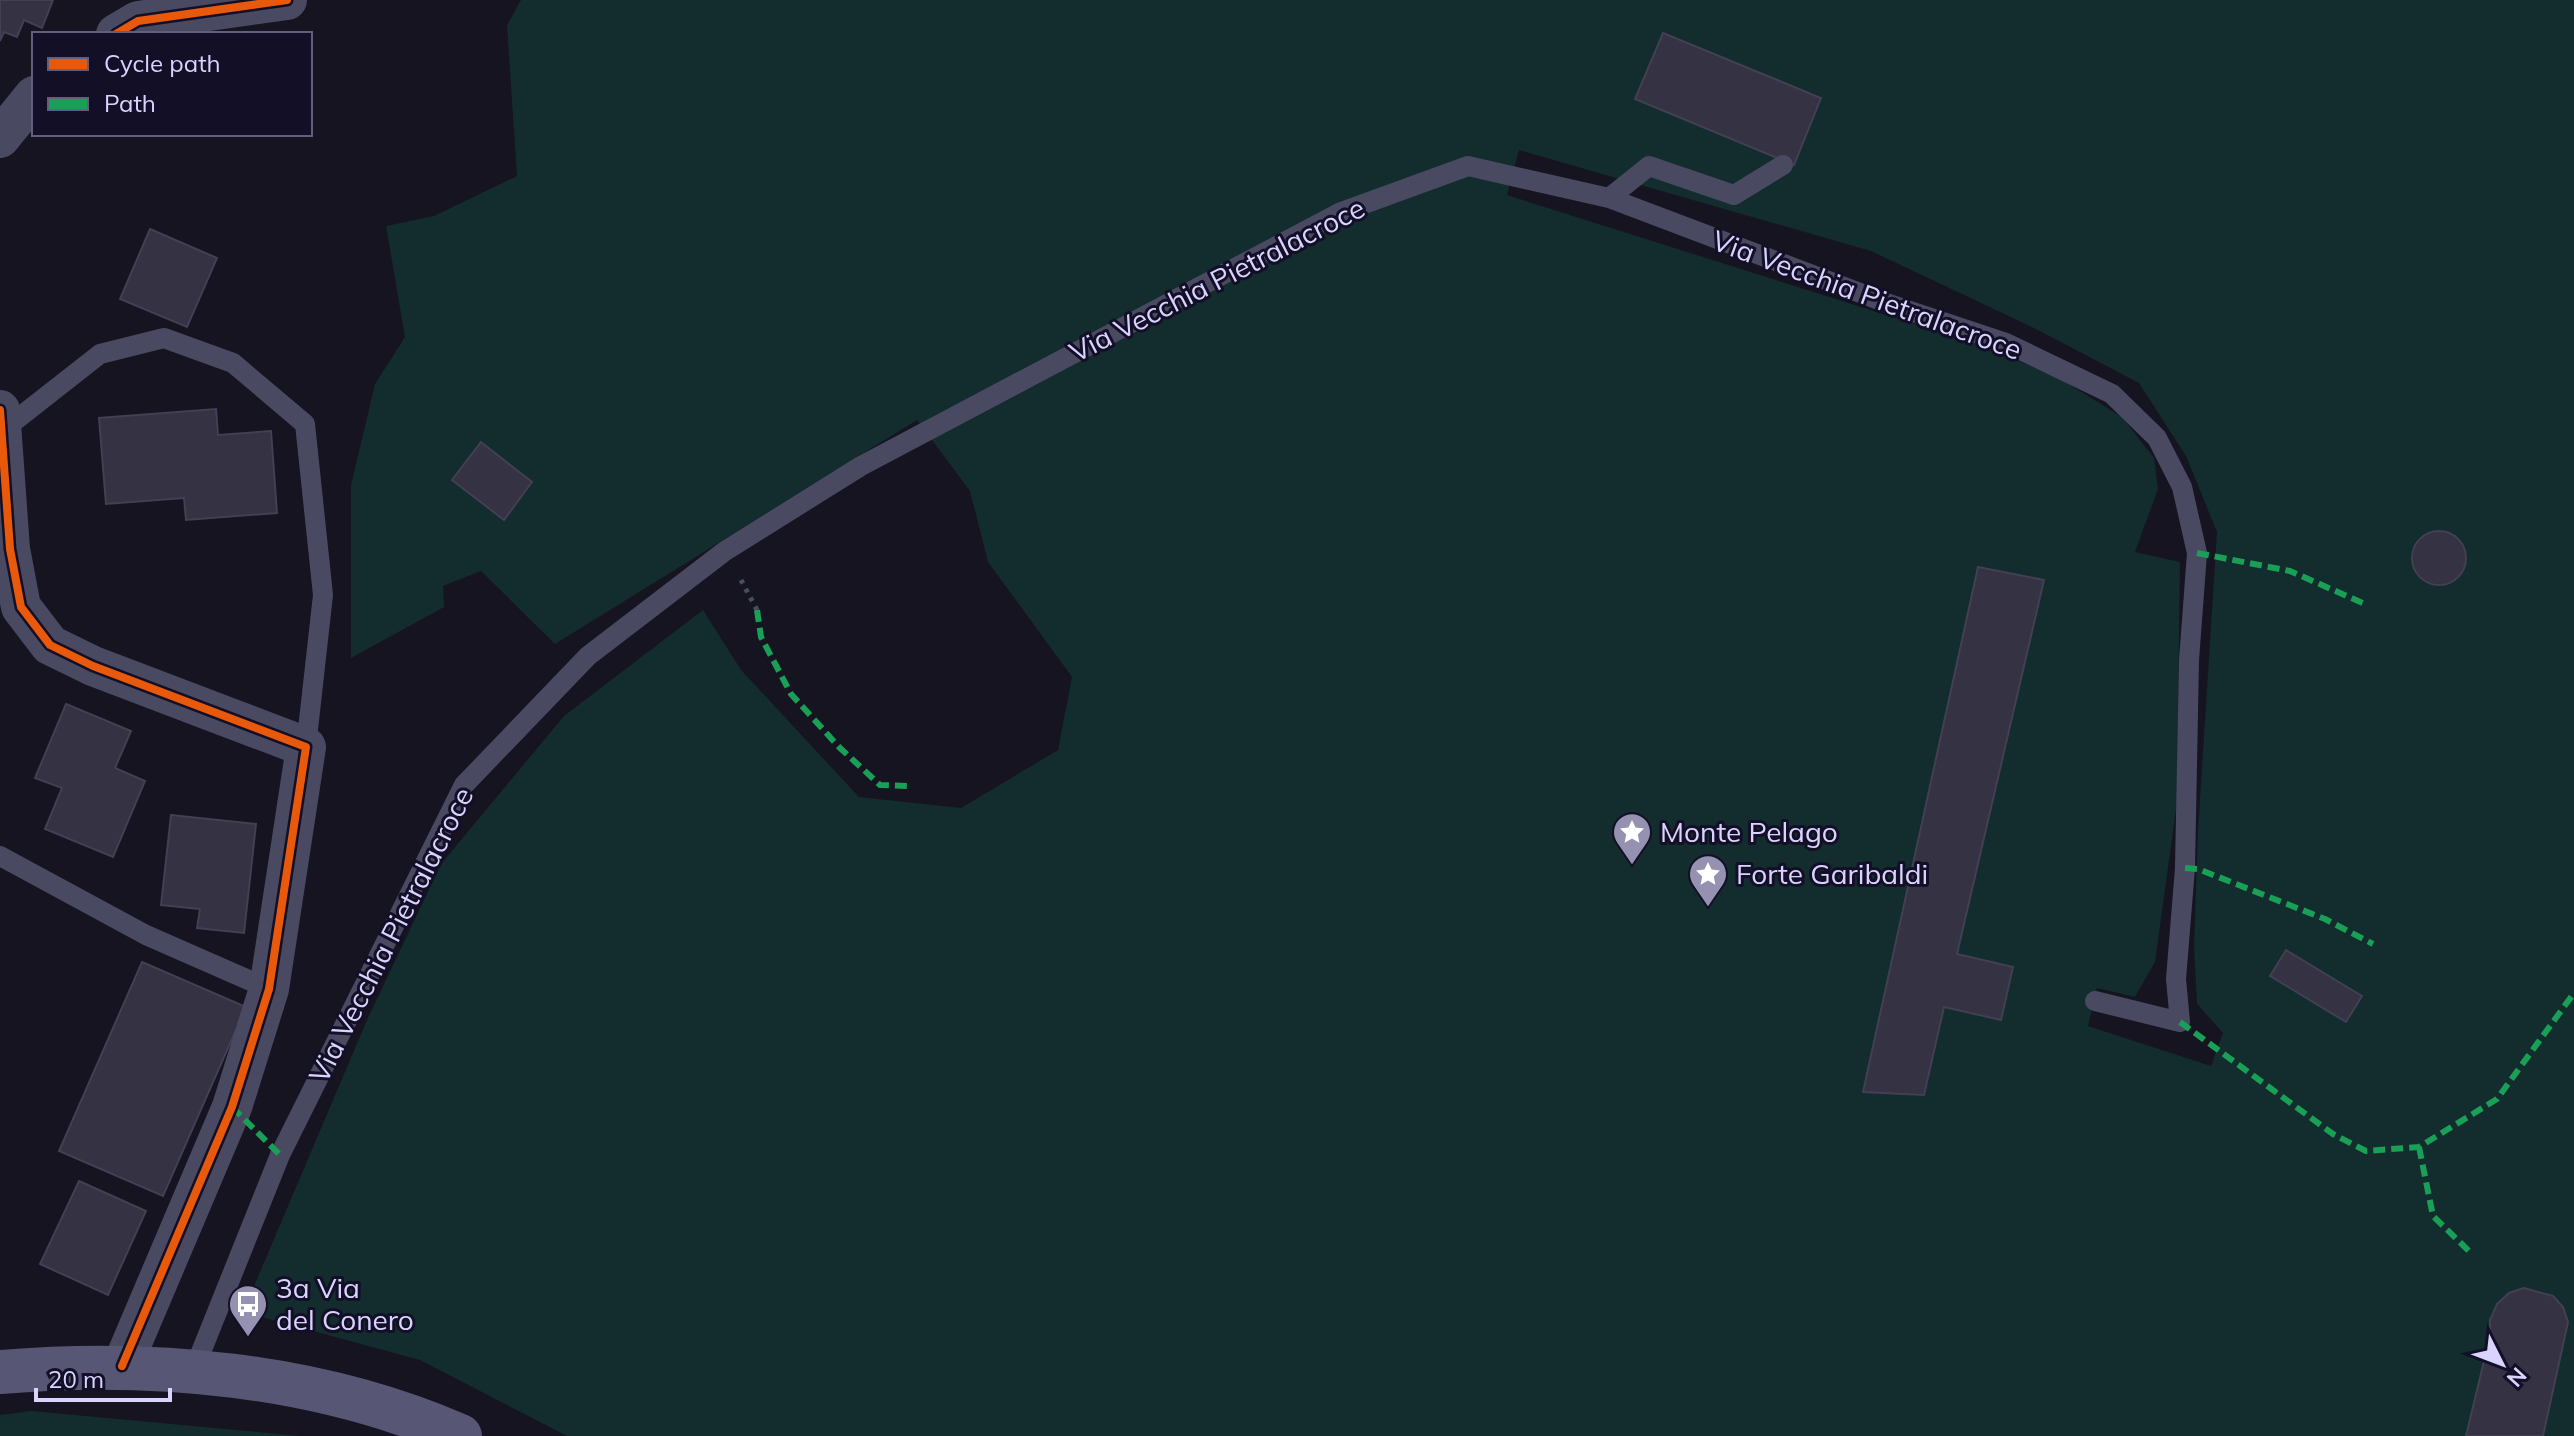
<svg xmlns="http://www.w3.org/2000/svg" width="2574" height="1436" font-family="Mulish,sans-serif">
  <rect width="100%" height="100%" fill="#161421"/>
  <path fill="#132c2d" fill-rule="evenodd" d="M521 0H2574V1436H567L420 1360 243 1312 367 1020 441 864 564 716 703 610 741 670 859 797 961 808 1058 750 1072 677 988 562 970 491 917 420 555 644 481 571 443 586 444 607 351 658V485L375 384 405 337 386 226 434 216 517 176 507 25ZM1519 150 1871 251 2038 330 2139 383 2186 456 2217 532 2198 830 2194 947 2197 1004 2223 1033 2211 1066 2088 1026 2097 988 2135 997 2155 962 2177 802 2180 562 2135 552 2158 489 2154 458 2122 417 2057 377 1975 343 1507 195Z
    M31 1411 301 1436H0V1415Z"/>
  <path fill="#343243" stroke="#433f54" stroke-width="2" d="M0 0H53L42 28 24 20 17 37 4 32 0 41Z
    M1663 33 1821 98 1794 165 1635 99Z
    M150 229 217 258 187 327 120 299Z
    M216 409 218 435 271 431 277 513 186 520 184 498 106 504 99 418Z
    M481 442 532 482 504 520 452 480Z
    M2412 558a27 27 0 1 1 54 0a27 27 0 1 1-54 0Z
    M1978 567 2044 580 1957 954 2013 967 2001 1020 1944 1007 1924 1095 1863 1092Z
    M66 704 131 731 115 768 145 781 113 857 45 829 62 788 35 778Z
    M171 815 256 824 244 933 197 928 200 909 161 905Z
    M2286 950 2362 996 2346 1022 2270 976Z
    M142 962 246 1007 163 1196 59 1151Z
    M79 1181 146 1211 108 1295 40 1264Z
    M2524 1288 2553 1296 2563 1307 2568 1322 2543 1436H2466L2490 1336V1320L2497 1304 2509 1293Z"/>
  <g fill="none" stroke-linecap="round" stroke-linejoin="round">
    <path stroke="#44505f" stroke-width="5" stroke-dasharray="4 6" stroke-linecap="butt" d="M741 580 757 610"/>
    <path stroke="#4a4962" stroke-width="20" d="M1609 198 1649 166 1734 195 1783 165
      M2 431 100 354 164 338 233 363 305 424 323 595 306 747
      M0 856 146 935 269 989
      M193 1372 280 1155 464 785 588 656 725 551 861 466 1339 213 1468 166 1609 198 1892 305 2006 343 2112 394 2157 438 2182 487 2197 553 2189 660 2185 868 2176 979 2180 1022 2095 1001"/>
    <path stroke="#4a4962" stroke-width="40" d="M116 34 138 21 287 0
      M0 138 34 96
      M0 410 10 549 21 607 50 645 93 666 306 747 269 989 232 1107 122 1366"/>
    <path stroke="#575674" stroke-width="44" d="M0 1372C153 1359 318 1374 460 1436"/>
    <path stroke="#1a9f57" stroke-width="6" stroke-dasharray="12 6" stroke-linecap="butt" d="M2197 553 2290 571 2365 604
      M757 610 761 637 791 694 839 747 880 785 908 786
      M2185 868 2198 869 2325 919 2373 944
      M2180 1022 2333 1134 2366 1151 2419 1147 2497 1099 2574 993
      M232 1107 280 1155
      M2419 1147 2433 1216 2471 1253"/>
    <g stroke="#130f26" stroke-width="13">
      <path id="cycleway" d="M116 34 138 21 287 0
        M0 410 10 549 21 607 50 645 93 666 306 747 269 989 232 1107 122 1366"/>
    </g>
    <use href="#cycleway" stroke="#e8590c" stroke-width="8"/>
  </g>
  <defs>
    <g id="sight-pin" transform="scale(2)"><path d="M0 17L-7.5 6A9.5 9.5 0 1 1 7.5 6Z" fill="#9591b1" stroke="#130f26"/><path d="M0-6L1.8-2.2L6-1.7L2.9 1.2L3.7 5.4L0 3.3L-3.7 5.4L-2.9 1.2L-6-1.7L-1.8-2.2Z" fill="#fff"/></g>
    <g id="bus-pin" transform="scale(2)"><path d="M0 17L-7.5 6A9.5 9.5 0 1 1 7.5 6Z" fill="#9591b1" stroke="#130f26"/><path d="M-5-6H5V4H4V6H2V4H-2V6H-4V4H-5ZM-3.5-4V0h7V-4ZM-3.5 1.2v1.5H-2V1.2ZM2 1.2v1.5H3.5V1.2Z" fill="#fff"/></g>
  </defs>
  <g fill-rule="evenodd">
    <use href="#sight-pin" x="1632" y="832"/>
    <use href="#sight-pin" x="1708" y="874"/>
    <use href="#bus-pin" x="248" y="1304"/>
  </g>
  <g text-anchor="middle" stroke-width="6" stroke-linejoin="round" paint-order="stroke">
    <g font-size="28" fill="#d9d4ff" stroke="#130f26">
      <text transform="translate(1217 280) rotate(-27)" y="10">Via Vecchia Pietralacroce</text>
      <text transform="translate(1867 295) rotate(20)" y="10">Via Vecchia Pietralacroce</text>
      <text transform="translate(391 935) rotate(-63)" y="10">Via Vecchia Pietralacroce</text>
    </g>
    <g font-size="28" fill="#d9d4ff" stroke="#130f26" text-anchor="start">
      <text x="1660" y="842">Monte Pelago</text>
      <text x="1736" y="884">Forte Garibaldi</text>
      <text x="276" y="1298">3a Via<tspan x="276" dy="32">del Conero</tspan></text>
    </g>
  </g>
  <rect x="32" y="32" width="280" height="104" fill="#130f26" stroke="#625e7d" stroke-width="2"/>
  <rect x="48" y="58" width="40" height="12" fill="#e8590c" stroke="#625e7d" stroke-width="2"/>
  <text x="104" y="72" font-size="24" fill="#d9d4ff">Cycle path</text>
  <rect x="48" y="98" width="40" height="12" fill="#1a9f57" stroke="#625e7d" stroke-width="2"/>
  <text x="104" y="112" font-size="24" fill="#d9d4ff">Path</text>
  <g transform="translate(2502 1364) rotate(132)" stroke="#130f26" stroke-width="6" paint-order="stroke">
  <path d="M0-6L14 30L0 20L-14 30Z" fill="#d9d4ff"/>
  <text y="-12" font-size="22" font-weight="bold" text-anchor="middle" fill="#d9d4ff">N</text>
  </g>
  <path d="M36 1388v12h134v-12" fill="none" stroke="#d9d4ff" stroke-width="4"/>
  <text x="48" y="1388" font-size="24" fill="#d9d4ff" stroke="#130f26" stroke-width="6" paint-order="stroke">20 m</text>
</svg>
